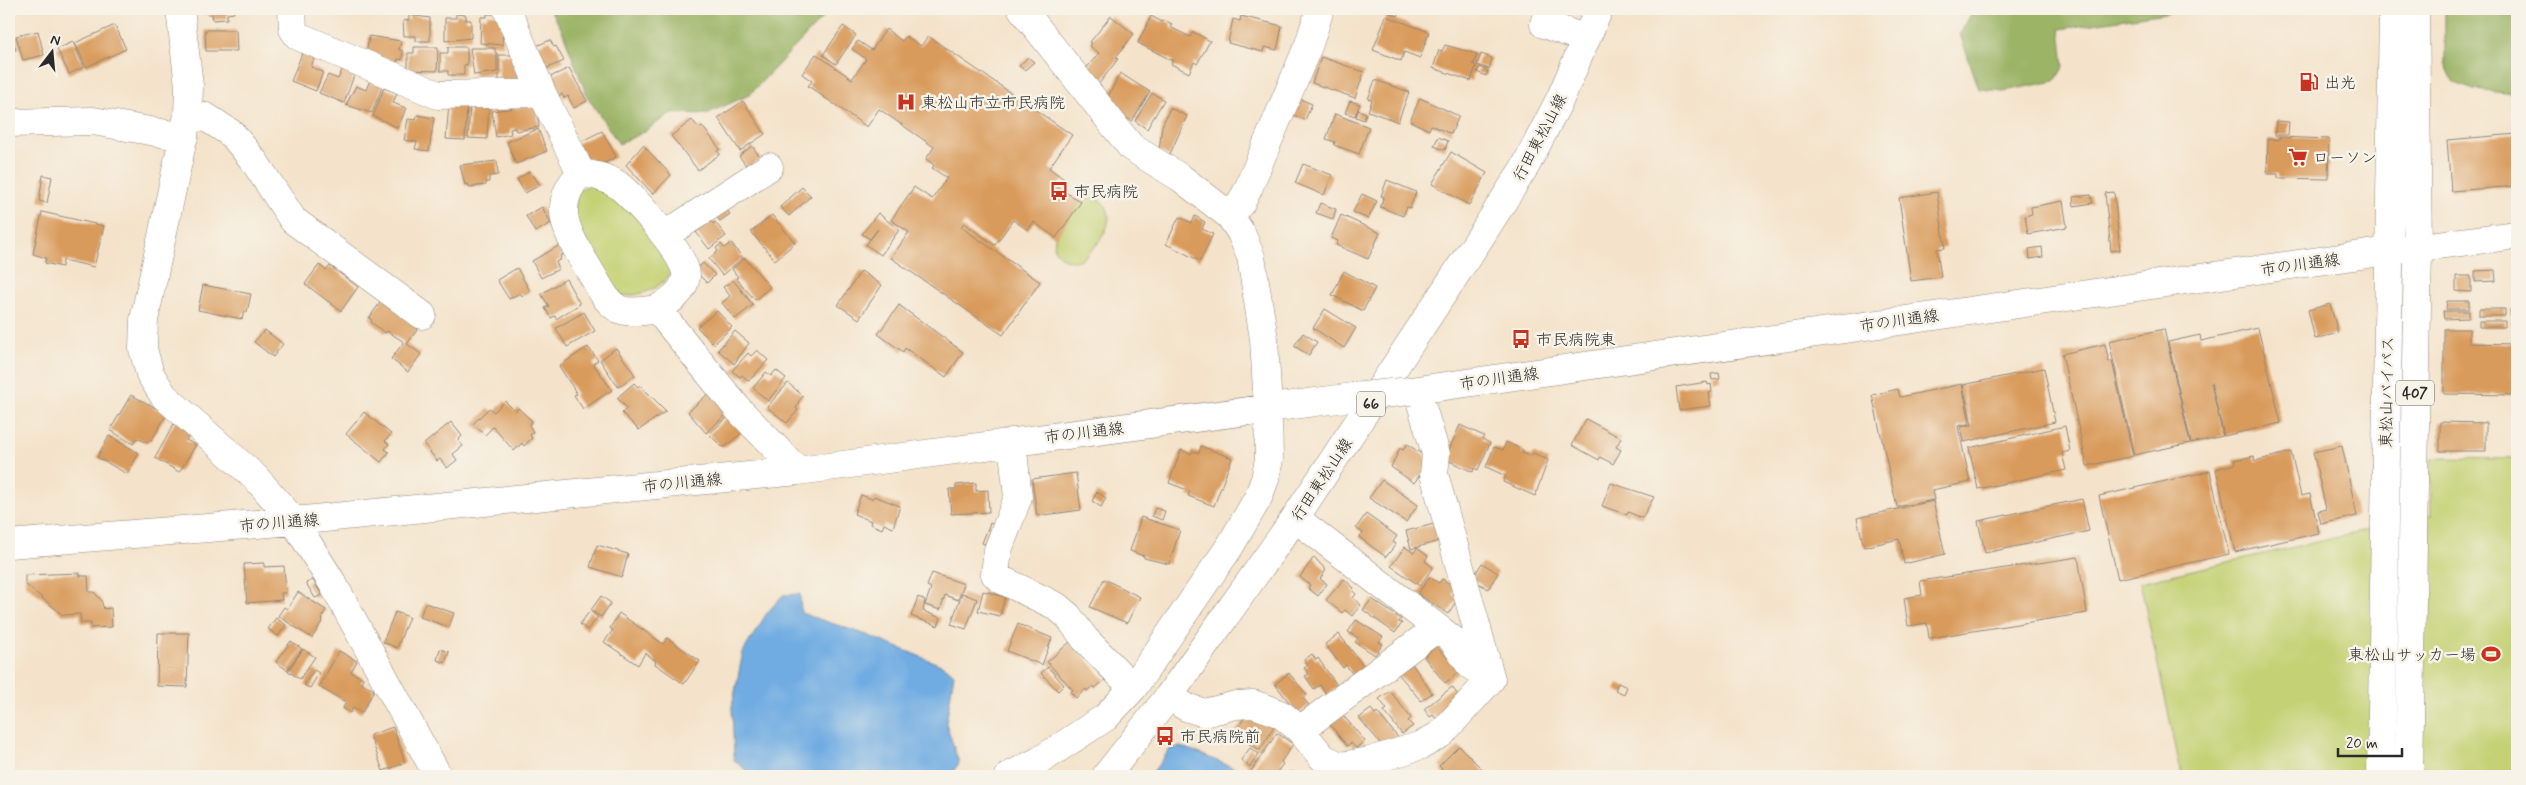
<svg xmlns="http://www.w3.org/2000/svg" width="2526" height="785" font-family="Mynerve,'Klee One',sans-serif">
  <rect width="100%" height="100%" fill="#f7f3e8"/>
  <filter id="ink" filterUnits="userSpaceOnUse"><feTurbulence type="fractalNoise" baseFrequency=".02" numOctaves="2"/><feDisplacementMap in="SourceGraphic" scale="10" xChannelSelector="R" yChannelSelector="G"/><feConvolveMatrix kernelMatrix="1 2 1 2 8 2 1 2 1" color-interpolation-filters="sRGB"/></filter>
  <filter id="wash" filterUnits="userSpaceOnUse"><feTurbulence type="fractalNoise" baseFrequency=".0096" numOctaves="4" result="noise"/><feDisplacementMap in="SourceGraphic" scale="20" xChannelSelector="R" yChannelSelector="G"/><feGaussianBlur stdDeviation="1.12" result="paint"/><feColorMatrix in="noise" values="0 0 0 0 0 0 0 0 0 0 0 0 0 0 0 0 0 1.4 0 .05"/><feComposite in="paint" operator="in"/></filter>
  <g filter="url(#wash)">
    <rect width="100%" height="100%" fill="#f4e3ca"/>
    <path fill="#c4d274" stroke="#787e50" d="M593 183 639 216 672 272C659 290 641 296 619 296L572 230 578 191Z
      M1092 197C1126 208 1101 245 1082 259 1070 264 1061 259 1054 249L1055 237 1079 201Z
      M2431 458 2517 459V776H2182L2140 582 2431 516Z"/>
    <path fill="#9bb466" stroke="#637048" d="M550 9H831L749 95 706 114 671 113 644 132 619 144 587 96 562 30Z
      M1974 9H2191L2060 29 2064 66 2055 81 2004 91 1979 89 1960 34Z
      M2445 9H2517V94L2474 90 2454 83 2445 63Z"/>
    <path fill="#70ace2" stroke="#4e6c86" d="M800 594 801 613 867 635 946 667 954 674 946 723 959 763 950 776H753L734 760 732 707 743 652 767 613 783 595Z
      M1179 747 1188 749 1244 772 1246 776H1150L1170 749Z"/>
    <g id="blocks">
      <path fill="#d99b5c" d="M196 9H233L234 13 227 14V19L213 20 212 14H207V11L196 12Z
        M1389 9H1401L1398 16 1388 12Z
        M456 14 466 15V20H471V38L445 41V18H456Z
        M487 14H501L503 45 480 43 481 17H487Z
        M409 15 430 18V41H416V36H404L403 21 409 20Z
        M1111 16 1134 34 1116 57 1118 59 1098 85 1084 71 1099 53 1090 46 1092 43 1090 42Z
        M1151 16 1162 22 1164 20 1172 24 1170 27 1190 37 1193 32 1210 41 1197 64 1194 62 1189 73 1171 64 1173 61 1138 43Z
        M1241 16 1282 26 1277 50 1264 47 1263 52 1228 43 1233 19 1240 21Z
        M1386 16 1429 32 1420 58 1404 52 1401 61 1373 50Z
        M9 25 16 50 9 52Z
        M115 25 126 49 86 67 75 43Z
        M843 26 856 35 836 64 823 55Z
        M886 29 902 41 906 36 921 46 928 36 1072 135 1049 168 1064 179 1058 187 1081 202 1056 238 1034 222 1028 230 1013 220 995 245 964 223 961 227 1040 282 1003 335 891 258 909 232 891 220 914 187 932 199 947 178 932 168 934 165 926 159 934 147 879 109 867 127 808 86 812 81 802 74 816 54 852 79 866 59 852 49 858 41 872 50Z
        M205 30H236L237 51H206Z
        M38 31 44 55 23 60 16 36Z
        M369 36 401 41 399 50 403 51 402 60 398 59 397 62 366 55Z
        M550 40 554 47 556 46 564 61 545 69 534 47Z
        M73 42 84 67 69 74 57 49Z
        M1445 45 1477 54 1474 64H1472L1476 66 1471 81 1433 68 1439 50 1442 51Z
        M414 47H438L437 71 408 70V53H414Z
        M448 47H467V65H464V75H448V71H440V53H448Z
        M470 48H495V53H497V72L474 75Z
        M303 51 315 56 311 67 323 72 316 91 291 81Z
        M1481 54 1492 58 1489 69 1477 65Z
        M499 55H518L521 66 522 84H499Z
        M1028 57 1034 62 1025 70 1019 66Z
        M1321 57 1364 72 1355 98 1312 83Z
        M1480 67 1488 71 1486 76 1477 72Z
        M343 68 355 73 344 103 319 93 328 75 338 79Z
        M569 68 587 101 574 108 568 96 564 98 562 94 557 97 551 85 554 84 550 77Z
        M1120 73 1150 92 1132 121 1121 115 1107 99Z
        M370 80 383 85 372 113 346 105 356 86 366 90Z
        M1375 80 1409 92 1398 122 1368 111 1372 100 1368 99Z
        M384 88 397 93 393 103 406 108 398 128 373 116Z
        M1152 93 1164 100 1147 129 1135 121Z
        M1420 98 1459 116 1451 134 1431 125 1429 130 1410 121Z
        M1300 99 1312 104 1305 120 1293 115Z
        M743 101 765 134 740 151 718 118Z
        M1350 101 1360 104 1355 116 1345 113Z
        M449 104 467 105 465 140 446 139Z
        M470 104 489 105 487 139 468 138Z
        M536 105 539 127 516 131 515 128 510 129 511 134 496 137 492 111Z
        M1170 108 1187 116 1169 156 1159 151 1162 126Z
        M1358 110 1366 113 1364 120 1356 117Z
        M1335 114 1369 127 1359 154 1334 145 1335 142 1326 139Z
        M417 115 434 118 429 151 415 149 417 142 404 140 408 119 416 120Z
        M692 120 699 128 702 126 720 149 717 151 720 154 698 170 671 136Z
        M2276 121 2289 122 2288 135H2275Z
        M538 129 547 151 516 164 507 142Z
        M602 131 616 157 594 168 589 157 584 160 576 144Z
        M2517 134V186L2451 191 2447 140Z
        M1438 137 1448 141 1445 150 1434 146Z
        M2279 137 2329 139 2328 179 2278 178V174H2267L2268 139 2279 140Z
        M643 145 671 175 653 194 626 165Z
        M752 146 761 158 748 168 739 156Z
        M1451 152 1487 173 1469 205 1432 184Z
        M497 161 498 175 489 176V182H486V185L469 187 468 184 465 185 460 165Z
        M1303 164 1332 175 1324 195 1295 183Z
        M530 171 540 185 525 193 517 179Z
        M43 175 52 177 47 203 39 201Z
        M1387 180 1416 192 1410 208 1407 207 1403 216 1380 207 1384 197 1381 196Z
        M802 187 811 196 789 216 780 207Z
        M1937 192 1945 248 1937 249 1941 277 1911 281 1899 198Z
        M2114 192 2120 250 2111 251 2105 193Z
        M1362 194 1377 201 1368 219 1353 212Z
        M2091 195 2093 203 2074 206 2073 197Z
        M2063 201 2067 227 2028 234 2025 216 2032 214 2031 207Z
        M1320 203 1336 209 1333 219 1316 213Z
        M724 206 730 214 720 221 714 213Z
        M542 207 551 223 535 232 526 216Z
        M42 212 104 226 94 267 63 260 62 267 45 263 46 258 33 254Z
        M878 213 899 230 881 255 866 245 878 229 870 239 862 234Z
        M772 215 795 243 775 260 751 232Z
        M1341 215 1380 233 1368 259 1336 245 1338 241 1331 238Z
        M1195 216 1205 222 1202 229 1213 234 1200 261 1166 244 1179 217 1192 223Z
        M711 221 713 224 715 222 726 236 709 249 696 232Z
        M731 243 743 258 722 275 709 259 718 251 716 248 721 244 724 248Z
        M562 244 567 252 560 256 561 259 556 262 559 269 541 278 532 261Z
        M2042 247 2043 257 2030 259 2029 249Z
        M745 258 770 287 755 300 736 278 738 277 732 269Z
        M703 263 715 275 707 283 695 271Z
        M319 265 326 270 330 266 358 287 341 311 305 284Z
        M517 268 530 291 522 296 520 293 509 299 497 280Z
        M2495 270 2496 281 2475 282V271Z
        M861 271 882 285 859 319 838 305Z
        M1344 271 1375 288 1363 311 1332 295Z
        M2456 276H2471V292L2456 291Z
        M566 279 580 304 556 319 555 316 551 318 545 308 549 306 541 294Z
        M733 280 753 305 735 319 722 303 730 296 723 287Z
        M203 285 251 294 247 312H244L242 319 198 310Z
        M385 296 422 323 407 344 421 354 408 372 391 359 404 342 387 331 385 333 371 322 372 320 369 318Z
        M2447 301H2469V309H2446Z
        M2330 304 2338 333 2315 339 2308 310Z
        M899 305 963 352 946 377 905 348 903 352 878 334Z
        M1325 309 1356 328 1344 348 1313 328Z
        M2479 309H2505V316H2479Z
        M2511 309H2517V316H2511Z
        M717 311 732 327 714 344 697 327Z
        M2443 311H2469V318L2444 319Z
        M584 312 595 331 567 347 556 328Z
        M2479 321H2505V327H2479Z
        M2511 321H2517V327L2512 328Z
        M2258 328 2281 423 2224 436 2211 383 2223 436 2191 443 2168 342 2200 335 2201 341Z
        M2164 329 2190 443 2134 455 2109 341Z
        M2444 329H2469V343L2517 344V395L2444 394Z
        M265 330 283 344 273 357 254 342Z
        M735 331 749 343 734 364 718 350Z
        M1303 333 1317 342 1309 355 1294 346Z
        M2105 344 2109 362 2112 361 2133 456 2087 466 2062 354Z
        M588 347 598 360 593 364 612 390 583 409 574 395 577 394 559 366Z
        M616 348 635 375 618 387 600 360Z
        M757 350 768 360 749 381 742 375 740 377 732 371 748 353 751 356Z
        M2044 368 2055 422 1964 442 1961 427 1972 425 1963 385Z
        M776 370 786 378 768 401 753 388 766 372 771 376Z
        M1719 373 1720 379 1712 380 1711 374Z
        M1707 382 1708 385 1711 384 1712 392 1709 393 1711 406 1679 410 1676 387Z
        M634 383 638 387 640 385 666 411 639 430 622 413 627 408 617 398Z
        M788 383 803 396 798 402 799 404 796 408 798 410 787 423 767 407Z
        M1962 384 1970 424 1958 426 1970 482 1932 490 1934 500 1897 507 1872 395 1898 389 1900 397Z
        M710 392 728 413 706 433 688 412Z
        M131 395 167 414 151 441 149 440 147 443 137 438 133 444 110 430Z
        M505 401 515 411 518 408 532 421 529 425 533 432 530 435 532 438 524 446 522 443 514 451 493 427 485 435 473 424 489 408 494 412Z
        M364 412 391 434 385 441 389 444 385 449 389 452 381 462 346 434Z
        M732 413 744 431 725 447 721 446 709 434Z
        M1586 419 1621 438 1616 447 1621 450 1613 464 1600 457 1599 460 1572 445Z
        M176 420 192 431 186 440 196 445 179 472 155 458Z
        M451 422 462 436 458 440 463 446 453 454 457 460 447 468 440 459 437 461 424 444Z
        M2440 422 2486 423V451H2440Z
        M1460 425 1484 436 1482 439 1490 443 1478 470 1474 468 1473 472 1445 459Z
        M2065 426 2070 451 2062 453 2066 470 1978 489 1969 448Z
        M109 436 139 453 127 474 97 457Z
        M1506 442 1523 450 1522 453 1531 456 1533 453 1548 460 1535 496 1503 482 1506 476 1486 467 1494 447 1503 450Z
        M1407 444 1429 459 1422 478 1419 476 1414 483 1391 467 1400 448 1403 450Z
        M1201 446 1232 458 1214 506 1188 496 1190 491 1169 483 1181 450 1191 454 1192 451 1199 453Z
        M2342 446 2357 516 2321 524 2318 511 2326 509 2313 452Z
        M2291 452 2301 496 2310 494 2319 533 2235 552 2216 469 2235 464 2234 460 2254 456 2255 461Z
        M2210 471 2229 554 2118 579 2099 496Z
        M1076 473 1081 510 1037 516 1032 479Z
        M1382 480 1418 505 1406 522 1369 498Z
        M976 483V491L988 490 989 512 951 514 949 489H956V485Z
        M1611 483 1654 497 1642 518 1628 512 1627 515 1602 506Z
        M1097 492 1106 498 1101 507 1092 501Z
        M861 495 872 499 874 496 900 506 893 528 884 524 882 529 870 524 871 521 854 514Z
        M2082 499 2089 531 1985 553 1978 521Z
        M1933 501 1945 554 1904 564 1899 539 1864 547 1857 518Z
        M1155 508 1165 511 1162 520 1152 516Z
        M1366 514 1397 536 1393 542 1396 544 1386 557 1359 537 1363 533 1356 528Z
        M1141 517 1180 530 1169 564 1144 558V556L1130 551Z
        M1442 522 1446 539 1411 549 1406 531Z
        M990 523 999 527 992 547 982 543Z
        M597 545 628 554 622 577 590 567Z
        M1405 547 1414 553 1417 548 1428 556 1425 561 1433 567 1420 586 1391 566Z
        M1314 557 1326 570 1320 579 1327 584 1318 596 1308 588 1310 585 1300 577Z
        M2078 557 2087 613 1929 638 1927 623 1908 626 1904 598 1922 595 1920 581Z
        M264 563V567L284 566 286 593H281L282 600 247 603 244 564Z
        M1482 563 1498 573 1488 589 1472 579Z
        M80 573V576H88L89 592H94L101 600 104 609 111 608 112 627 91 628V623H81L80 614 63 615 25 584V575Z
        M932 573 964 584 958 600 945 595 940 610 925 605 931 588 927 586Z
        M1429 577 1439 583 1442 579 1456 588 1452 594 1458 598 1448 614 1418 594Z
        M1104 579 1140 597 1127 623 1090 607Z
        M1344 579 1354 588 1352 590 1356 594 1353 598 1361 605 1352 616 1345 610 1342 613 1326 600Z
        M313 580 322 595 315 598 306 583Z
        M983 591 1005 597 1000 616 978 611Z
        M298 592 326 610 321 618 323 620 312 638 278 616 284 607 287 609Z
        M962 593 977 599 966 629 951 624Z
        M601 596 611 603 601 617 591 610Z
        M918 597 925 600 923 611 941 618 938 626 911 616Z
        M1372 599 1401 619 1399 622 1402 623 1395 633 1363 610Z
        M425 603 454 613 449 627 420 617Z
        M590 611 598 617 587 630 580 624Z
        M395 612 409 617 397 648 383 642Z
        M619 613 663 644 667 638 700 661 684 684 655 664 656 661 645 653 638 665 604 642 613 630 610 628Z
        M276 618 286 625 278 636 268 629Z
        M1356 620 1383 637 1379 642 1383 644 1375 655 1355 642 1358 638 1348 632Z
        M1018 624 1052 638 1042 665 1007 651Z
        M158 633H189L187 687 157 686Z
        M1339 634 1365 668 1354 676 1346 665 1343 668 1325 644Z
        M291 641 302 649 287 670 276 662Z
        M1071 641 1105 680 1095 688 1093 686 1087 691 1086 689 1076 698 1070 692 1073 690 1047 662Z
        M1436 646 1460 671 1445 683 1424 657Z
        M303 649 315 657 300 679 288 671Z
        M440 649 449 652 445 663 437 660Z
        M339 651 357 661 351 672 363 678 361 683 374 690 362 713 353 708 350 713 343 708 346 702 319 687Z
        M1312 654 1316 660 1318 658 1338 687 1327 695 1320 685 1314 689 1305 676 1309 674 1304 668 1308 665 1304 660Z
        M1407 663 1409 666 1412 664 1432 693 1421 701 1396 671Z
        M1048 667 1064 685 1058 691 1041 673Z
        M314 670 319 673 310 688 304 685Z
        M1289 673 1307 695 1303 698 1309 705 1298 714 1275 684Z
        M1618 683 1627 687 1624 694 1615 690Z
        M1452 687 1461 699 1436 719 1433 715 1430 717 1424 709Z
        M1390 691 1411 718 1408 721 1413 726 1402 734 1384 711 1387 709 1379 699Z
        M1371 709 1375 714 1377 712 1401 741 1383 746 1359 718Z
        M1247 713 1274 727 1260 750 1234 735Z
        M1341 713 1365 741 1356 748 1351 743 1347 746 1329 723Z
        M393 727 405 763 383 771 370 735Z
        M1277 733 1293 744 1281 762 1283 764 1274 776H1251L1249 774Z
        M1459 746 1488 775 1487 776H1445L1440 771 1442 769 1439 766Z
        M1250 748 1259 754 1250 767 1241 760Z
        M1290 771 1304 776H1288Z"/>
    </g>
  </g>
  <g filter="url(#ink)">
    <use href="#blocks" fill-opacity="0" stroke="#90877a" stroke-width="1"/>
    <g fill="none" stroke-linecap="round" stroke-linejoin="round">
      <g stroke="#90877a" stroke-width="29">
        <path id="minor" d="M180 9 189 86 188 115 144 320 143 349 150 374 164 396 256 478 294 521 333 584 438 776
          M292 9 293 29 298 36 438 95 542 93
          M507 9 542 93 581 173
          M1549 9 1544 24 1586 39
          M188 115 206 117 232 134 254 161 293 220 422 315
          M9 123 93 121 184 137
          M581 173C547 207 571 239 591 273 599 285 605 302 619 309 630 314 645 311 657 309L738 409 798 471
          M581 173C594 175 606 177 618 185 633 196 688 257 686 276 684 293 670 301 657 309
          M1230 216 1241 203 1248 189 1309 44 1320 9
          M665 235 769 167
          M1417 390 1436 454 1434 474 1491 679
          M1410 391 2389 251 2517 235
          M1012 442 1018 497 998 550 995 574 1000 579 1056 606 1068 616 1085 639 1133 688
          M1295 518 1452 639 1470 665 1491 679
          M9 544 294 521 798 471 1353 397
          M1169 696 1186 707 1204 713 1236 705 1253 704 1268 709 1282 715 1300 730 1323 758 1340 766 1370 761 1422 745 1441 734 1491 679
          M1300 730 1437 628
          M1009 776 1039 761 1106 717 1133 688 1230 546 1258 498 1265 479 1269 459 1268 408 1264 339 1251 257 1241 233 1230 216 1181 178 1131 147 1022 9"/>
      </g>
      <g stroke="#90877a" stroke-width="29">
        <path id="major" d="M1106 776 1169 696 1295 518 1481 236 1526 165 1560 99 1599 9"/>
      </g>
      <g stroke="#90877a" stroke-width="29">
        <path id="highway" d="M2381 776 2393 9
          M2409 776 2418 248 2415 9"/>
      </g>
      <use href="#minor" stroke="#fff" stroke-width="28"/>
      <use href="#major" stroke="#fff" stroke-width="28"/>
      <use href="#highway" stroke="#fff" stroke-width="28"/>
      <g stroke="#90877a" stroke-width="29" stroke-linecap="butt">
        <path id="minor-bridge" d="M1353 397 1410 391"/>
      </g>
      <use href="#minor-bridge" stroke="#fff" stroke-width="28"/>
    </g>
  </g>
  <defs>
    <g id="fuel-bare" transform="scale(1.5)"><path d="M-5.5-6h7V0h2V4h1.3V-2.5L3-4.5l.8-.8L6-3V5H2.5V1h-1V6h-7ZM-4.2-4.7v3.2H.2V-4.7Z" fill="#c8321e" stroke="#f7f3e8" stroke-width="2.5" paint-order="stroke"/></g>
    <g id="hospital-bare" transform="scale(1.5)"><path d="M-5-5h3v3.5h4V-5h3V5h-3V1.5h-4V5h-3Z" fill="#c8321e" stroke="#f7f3e8" stroke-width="2.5" paint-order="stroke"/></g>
    <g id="supermarket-bare" transform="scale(1.5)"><path d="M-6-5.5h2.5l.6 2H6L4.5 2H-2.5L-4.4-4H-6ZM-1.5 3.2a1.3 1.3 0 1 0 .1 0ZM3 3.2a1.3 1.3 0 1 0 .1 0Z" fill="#c8321e" stroke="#f7f3e8" stroke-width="2.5" paint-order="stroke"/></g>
    <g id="bus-bare" transform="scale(1.5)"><path d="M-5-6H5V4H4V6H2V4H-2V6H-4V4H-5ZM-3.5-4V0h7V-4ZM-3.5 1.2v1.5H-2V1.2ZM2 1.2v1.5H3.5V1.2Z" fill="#c8321e" stroke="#f7f3e8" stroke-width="2.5" paint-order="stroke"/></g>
    <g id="stadium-bare" transform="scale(1.5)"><path d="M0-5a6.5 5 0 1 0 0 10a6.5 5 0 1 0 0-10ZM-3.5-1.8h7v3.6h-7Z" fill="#c8321e" stroke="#f7f3e8" stroke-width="2.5" paint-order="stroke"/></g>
  </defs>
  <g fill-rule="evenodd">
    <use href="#fuel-bare" x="2309" y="82"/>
    <use href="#hospital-bare" x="906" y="102"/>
    <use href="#supermarket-bare" x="2298" y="157"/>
    <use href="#bus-bare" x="1059" y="191"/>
    <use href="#bus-bare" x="1521" y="339"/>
    <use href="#stadium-bare" x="2491" y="654"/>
    <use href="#bus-bare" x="1165" y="736"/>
  </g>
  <g text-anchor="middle" stroke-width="5" stroke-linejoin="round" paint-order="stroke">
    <g fill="#f7f3e8" stroke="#686764" stroke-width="1">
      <rect x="2396" y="380.5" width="38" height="25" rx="4"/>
      <rect x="1357" y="391.5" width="28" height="25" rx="4"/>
    </g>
    <g font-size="15" font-weight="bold" fill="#2b2b2b">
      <text x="2415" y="398">407</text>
      <text x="1371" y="409">66</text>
    </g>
    <g font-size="16" fill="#2b2b2b" stroke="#f7f3e8" text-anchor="start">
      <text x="2324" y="88">出光</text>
      <text x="921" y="108">東松山市立市民病院</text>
      <text x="2313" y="163">ローソン</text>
      <text x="1074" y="197">市民病院</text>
      <text x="1536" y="345">市民病院東</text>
      <text x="2476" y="660" text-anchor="end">東松山サッカー場</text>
      <text x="1180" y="742">市民病院前</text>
    </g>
    <g font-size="16" fill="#2b2b2b" stroke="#f7f3e8">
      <text transform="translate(1539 137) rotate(-62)" y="6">行田東松山線</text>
      <text transform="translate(2300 264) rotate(-8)" y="6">市の川通線</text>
      <text transform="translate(1899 320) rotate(-8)" y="6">市の川通線</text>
      <text transform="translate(1499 378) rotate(-8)" y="6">市の川通線</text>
      <text transform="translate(2386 392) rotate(-89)" y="6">東松山バイパス</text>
      <text transform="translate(1084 432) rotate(-7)" y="6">市の川通線</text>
      <text transform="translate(1321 479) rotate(-56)" y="6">行田東松山線</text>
      <text transform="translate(682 482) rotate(-6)" y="6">市の川通線</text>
      <text transform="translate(279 522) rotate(-5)" y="6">市の川通線</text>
    </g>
  </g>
  <rect width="2526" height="785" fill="none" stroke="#f7f3e8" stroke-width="30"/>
  <g transform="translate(52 52) rotate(16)" stroke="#f7f3e8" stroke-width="4" paint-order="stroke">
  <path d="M0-4L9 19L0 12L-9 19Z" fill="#2b2b2b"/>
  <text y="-8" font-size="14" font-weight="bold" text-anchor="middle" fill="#2b2b2b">N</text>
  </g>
  <path d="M2338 748v8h64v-8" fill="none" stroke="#2b2b2b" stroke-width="2.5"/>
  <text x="2346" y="748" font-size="15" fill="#2b2b2b" stroke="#f7f3e8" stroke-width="4" paint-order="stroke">20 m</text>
</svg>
